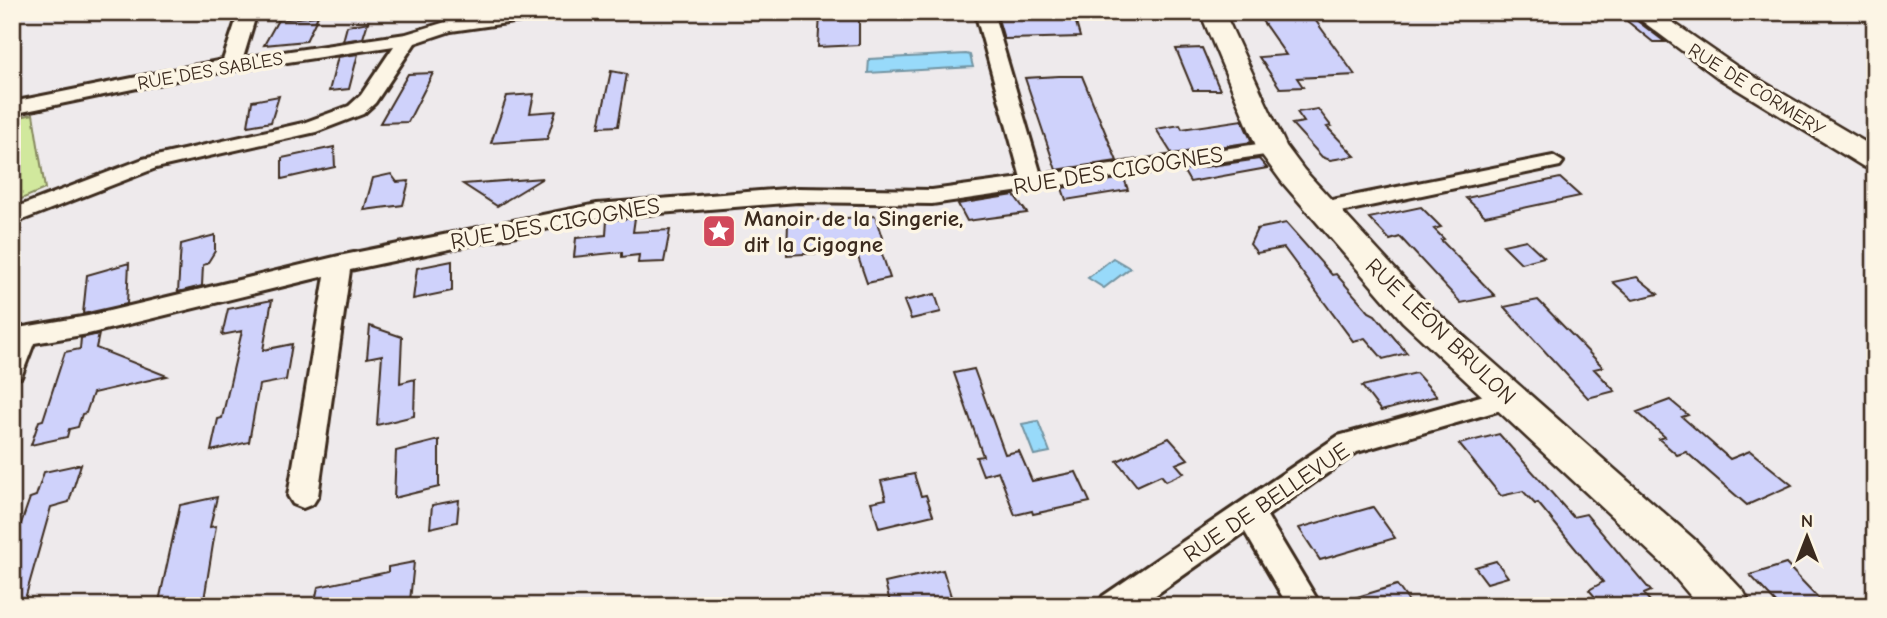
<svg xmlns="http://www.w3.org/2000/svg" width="1887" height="618" font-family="'Comic Neue',sans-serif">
  <rect width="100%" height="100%" fill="#eeeaec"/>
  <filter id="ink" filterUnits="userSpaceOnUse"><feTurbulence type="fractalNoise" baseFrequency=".0143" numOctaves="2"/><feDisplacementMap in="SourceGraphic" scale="14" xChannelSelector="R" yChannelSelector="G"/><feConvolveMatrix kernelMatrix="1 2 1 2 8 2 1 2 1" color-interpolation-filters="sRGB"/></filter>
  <g filter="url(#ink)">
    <path fill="#d1e89d" stroke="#86895e" stroke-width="2" d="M33 114 45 189 12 203V119Z"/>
    <path fill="#98dafa" stroke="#7394a2" stroke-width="2" d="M966 54 970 55 973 67 868 73 869 59Z
      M1113 258 1130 268 1104 288 1088 278Z
      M1038 421 1050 452 1034 455 1022 424Z"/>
    <path fill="#cfd2fb" stroke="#3b2a1e" stroke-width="2" d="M836 12H859V45L818 47 820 15Z
      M996 12H1073L1080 37 1004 39Z
      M1256 12H1295L1298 18 1313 17 1355 75 1297 78 1303 87 1280 88 1259 57 1286 55Z
      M318 16 306 41 264 45 278 20Z
      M1622 17H1632L1665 42H1653Z
      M368 22 363 38 343 41 347 26Z
      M1202 48 1220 90H1193L1176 49Z
      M358 54 349 89 329 91 338 57Z
      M611 71 627 74 618 126 599 127Z
      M433 73 408 122 380 123 408 74Z
      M1059 76H1082L1117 161 1056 170 1025 78Z
      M534 94 530 113 556 111 547 139 491 143 507 96Z
      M279 96 271 122 248 126 252 101Z
      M1318 109 1331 126 1327 127 1355 156 1330 160 1322 157 1292 124 1304 122 1297 112Z
      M1242 120 1252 142 1172 154 1156 129 1180 125 1182 129Z
      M334 147 335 167 282 179V158Z
      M1259 159 1267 168 1190 182 1183 170Z
      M391 174 397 182 409 181 403 205 364 210 373 178Z
      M543 178 497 206 463 184Z
      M1124 178 1128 190 1066 200 1062 188Z
      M1560 178 1580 196 1485 216 1466 198Z
      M1014 195 1027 213 967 221 958 204Z
      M1421 207 1441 227 1434 229 1444 239 1441 240 1495 296 1461 303 1400 237 1390 240 1369 218Z
      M875 216 884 244 879 245 890 278 867 283 856 251 787 255 788 222Z
      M635 218 633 232 670 230 664 262 638 263 639 255 622 257V252L574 257 576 238 606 235 607 220Z
      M1286 223 1332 275 1336 274 1369 312 1375 315 1407 353 1383 359 1365 338 1353 341 1284 248 1257 253 1250 244 1257 229Z
      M215 235V251L207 264 203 265 202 286 178 292 181 244Z
      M1526 240 1544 257 1521 263 1503 245Z
      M452 261V291L413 299 417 268Z
      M129 263 127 304 83 314 87 275Z
      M1637 277 1658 294 1633 300 1613 282Z
      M935 294 941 312 911 319 904 301Z
      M272 300 263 350 292 344 286 380 259 385 249 442 211 451 218 419 222 418 242 331 222 335 228 309Z
      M1538 300 1603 367 1594 369 1615 391 1588 398 1504 307Z
      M370 326 402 337 400 383 415 379 414 416 377 425 382 355 367 358Z
      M99 334 96 348 167 376 93 393 86 413 82 414 78 427 69 429 67 437 31 445 39 421 43 420 65 352 80 349 81 338Z
      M974 369 1005 454 1019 451 1032 481 1076 472 1090 502 1033 514 1032 511 1015 515 998 471 983 475 976 457 983 456 954 373Z
      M1416 373 1437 396 1381 411 1362 386Z
      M1670 400 1688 415 1682 417 1730 459 1750 451 1792 485 1747 505 1686 452 1677 455 1659 439 1665 437 1637 412Z
      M1499 434 1573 517 1586 514 1651 591 1644 594 1654 606H1603L1589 590 1603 582 1538 503 1535 504 1523 491 1501 496 1459 444Z
      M1169 438 1188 459 1176 464 1184 473 1166 481 1161 475 1137 486 1117 461Z
      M439 440V487L394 498 396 451Z
      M81 464 69 502 51 507 23 606H12V539L16 538 30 498 36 496 44 472Z
      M914 474 921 496 926 495 933 515 879 528 871 502 886 499 881 481Z
      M217 497 210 527 216 526 203 606H158L180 505Z
      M459 500 457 522 430 528 432 505Z
      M1373 507 1395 538 1320 560 1299 528Z
      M1496 561 1508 577 1487 583 1475 567Z
      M414 562 410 601 389 606H314L318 587 388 572V567Z
      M1786 564 1826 606H1779L1750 575Z
      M943 570 953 603 939 606H891L885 583Z
      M1397 585 1412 606H1344V601Z"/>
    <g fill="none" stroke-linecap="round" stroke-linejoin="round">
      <g stroke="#3b2a1e" stroke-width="6">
        <path id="street" d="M239 12H257L243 58 406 34 449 21 510 12H557L549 17 451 31 415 43 375 103 363 114 316 132 156 168 12 224V209L143 159 303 123 349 106 361 95 394 46 195 76 12 114V102L223 60Z
          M975 12H993L1041 175 1272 142 1282 148 1272 154 932 204 798 202 597 218 350 270 318 496 313 504 303 508 293 504 288 496 325 276 88 334 34 343 21 377 12 379V329L88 316 339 256 597 204 798 188 932 190 1021 178Z
          M1553 156 1563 162 1560 166 1322 216 1311 209 1322 202Z
          M1509 388 1518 391 1522 398 1518 405 1357 452 1267 516 1321 606H1288L1245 532 1140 606H1098L1103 596 1338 436Z"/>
      </g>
      <g stroke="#3b2a1e" stroke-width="5">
        <path id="secondary" d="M1200 12H1224L1286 146 1304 170 1427 304 1696 541 1744 592 1751 606H1699L1666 567 1403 322 1282 182 1257 148Z
          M1630 12H1658L1736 66 1875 148V170L1864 167 1717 77Z"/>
      </g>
      <use href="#street" fill="#fcf5e5" fill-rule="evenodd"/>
      <use href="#secondary" fill="#fcf5e5" fill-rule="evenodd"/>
    </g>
  </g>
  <defs>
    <g id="sight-square" transform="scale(1.75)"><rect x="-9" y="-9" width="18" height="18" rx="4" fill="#d1495b" stroke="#fcf5e5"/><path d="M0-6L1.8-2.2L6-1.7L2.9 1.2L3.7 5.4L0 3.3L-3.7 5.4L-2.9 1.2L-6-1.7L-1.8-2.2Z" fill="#fff"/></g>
  </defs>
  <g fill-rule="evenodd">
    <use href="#sight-square" x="719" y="231"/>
  </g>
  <g text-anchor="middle" stroke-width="7" stroke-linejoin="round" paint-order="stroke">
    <g font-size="19" fill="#3b2a1e" stroke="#fcf5e5">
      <text transform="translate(210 70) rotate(-10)" y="7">RUE DES SABLES</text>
      <text transform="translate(1757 89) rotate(32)" y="7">RUE DE CORMERY</text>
    </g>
    <g font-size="23" fill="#3b2a1e" stroke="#fcf5e5">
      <text transform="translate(1118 170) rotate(-9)" y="8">RUE DES CIGOGNES</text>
      <text transform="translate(555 223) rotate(-10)" y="8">RUE DES CIGOGNES</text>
      <text transform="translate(1441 331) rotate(44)" y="8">RUE LÉON BRULON</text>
      <text transform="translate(1266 502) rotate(-34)" y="8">RUE DE BELLEVUE</text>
    </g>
    <g font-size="23" font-weight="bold" fill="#3b2a1e" stroke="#fcf5e5" text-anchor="start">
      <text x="744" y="226">Manoir de la Singerie,<tspan x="744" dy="26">dit la Cigogne</tspan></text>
    </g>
  </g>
  <rect width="1887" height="618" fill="none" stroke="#fcf5e5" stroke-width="42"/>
  <rect x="21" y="21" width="1845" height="576" fill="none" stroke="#3b2a1e" stroke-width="2.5" filter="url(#ink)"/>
  <g transform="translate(1807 537)" stroke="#fcf5e5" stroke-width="5" paint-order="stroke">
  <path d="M0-5L12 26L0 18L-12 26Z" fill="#3b2a1e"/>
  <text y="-10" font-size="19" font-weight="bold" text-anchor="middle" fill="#3b2a1e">N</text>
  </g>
</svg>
